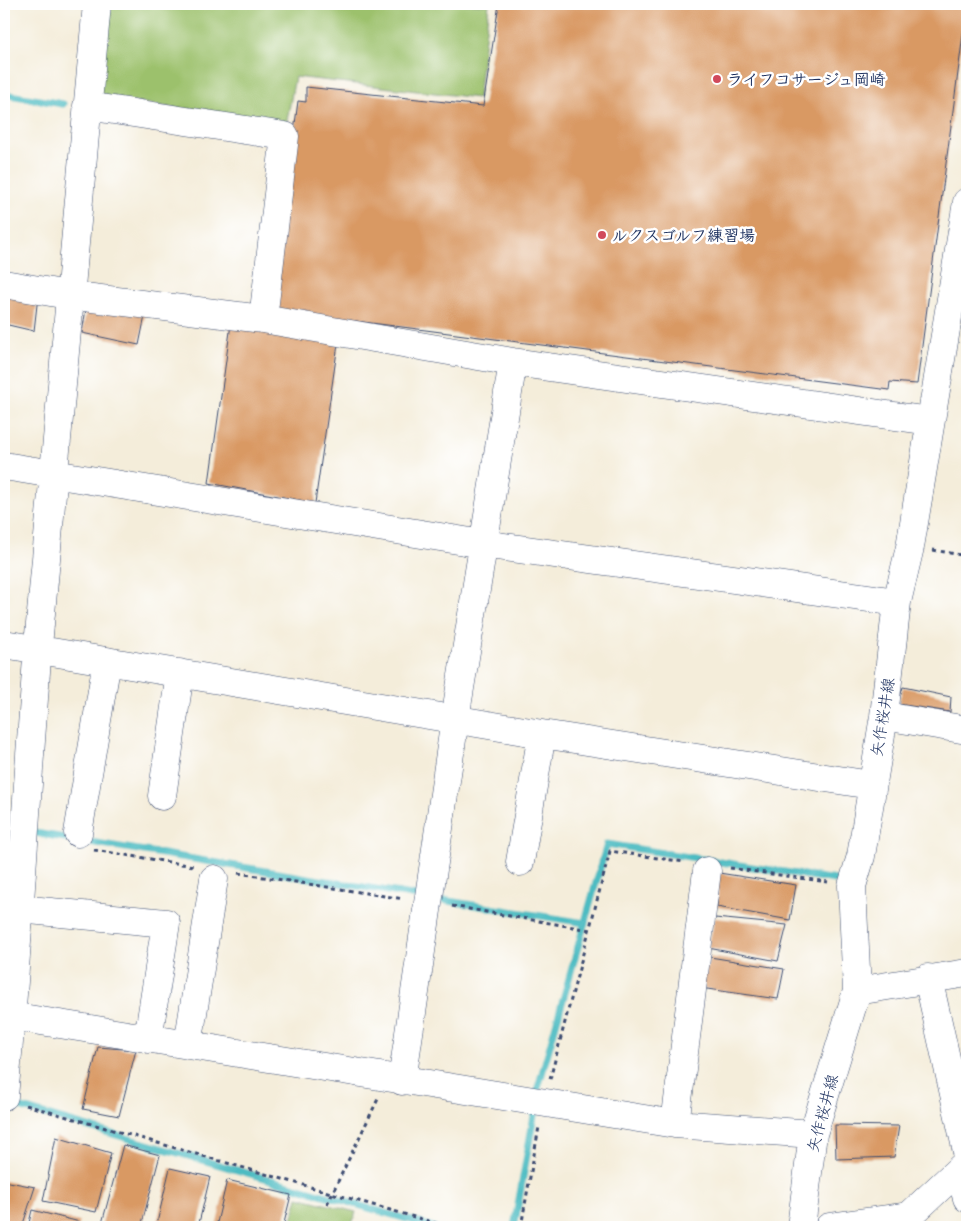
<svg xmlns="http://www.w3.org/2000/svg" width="971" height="1231" font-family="Mali,'Klee One',sans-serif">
  <rect width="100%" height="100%" fill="#fff"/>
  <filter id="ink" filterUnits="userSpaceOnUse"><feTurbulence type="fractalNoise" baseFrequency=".02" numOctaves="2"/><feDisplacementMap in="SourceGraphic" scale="10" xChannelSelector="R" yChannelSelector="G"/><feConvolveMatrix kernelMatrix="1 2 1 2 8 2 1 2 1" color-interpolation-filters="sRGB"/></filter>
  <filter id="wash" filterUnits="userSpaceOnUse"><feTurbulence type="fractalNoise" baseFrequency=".0096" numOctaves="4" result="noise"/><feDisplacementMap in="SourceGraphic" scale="20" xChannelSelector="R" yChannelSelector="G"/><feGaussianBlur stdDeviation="1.12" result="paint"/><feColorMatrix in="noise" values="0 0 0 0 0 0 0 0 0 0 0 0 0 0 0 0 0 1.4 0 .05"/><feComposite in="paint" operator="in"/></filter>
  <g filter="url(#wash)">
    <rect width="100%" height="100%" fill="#f4edda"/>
    <path fill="#9cc16c" stroke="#5c7865" d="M108 4H489L478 98 295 77 286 126 99 96Z
      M298 1197 356 1212 351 1227H290Z"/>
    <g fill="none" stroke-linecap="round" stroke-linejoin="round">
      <path stroke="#4ebcc2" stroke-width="7" d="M4 94 63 104
        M35 833 424 897
        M436 899 585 923
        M536 1095 607 844 842 881
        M9 1104 434 1227
        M514 1227 535 1110"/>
    </g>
    <g id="blocks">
      <path fill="#d99964" d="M499 4H967L917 384 890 382 889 390 271 310 298 101 306 102V87L483 106Z
        M4 292 38 296 34 331 4 324Z
        M87 303 146 311 139 345 82 333Z
        M231 324 338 344 315 503 209 483Z
        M903 687 951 697 950 712 898 704Z
        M719 873 796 885 790 920 717 907Z
        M715 918 787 925 778 961 708 948Z
        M710 957 784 969 778 999 700 988Z
        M98 1047 136 1050 119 1116 83 1109Z
        M835 1125 899 1126 894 1157 836 1159Z
        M56 1137 111 1153 96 1212 43 1201Z
        M123 1145 160 1155 141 1227H101Z
        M170 1168 210 1177 198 1227H156Z
        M227 1180 291 1195 283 1227H216Z
        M4 1181 35 1187 22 1227H4Z
        M32 1210 80 1222 78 1227H28Z"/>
    </g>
  </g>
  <g filter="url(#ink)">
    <use href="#blocks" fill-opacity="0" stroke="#3c4c71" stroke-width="1"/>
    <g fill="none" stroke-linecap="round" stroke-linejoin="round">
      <g stroke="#3c4c71" stroke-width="29">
        <path id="minor" d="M87 106 285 136 263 319
          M4 284 68 295 263 319 513 362 930 421
          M4 466 483 544 897 602
          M4 644 542 734 871 785
          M884 716 967 730
          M162 796 180 673
          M78 833 107 661
          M520 862 542 734
          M19 909 166 923 148 1039
          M928 978 967 1152
          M857 991 967 973
          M4 1015 675 1124 813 1134
          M188 1045 214 879
          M402 1081 455 719 513 362
          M4 1096C19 947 26 796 38 646 56 432 76 218 97 4
          M675 1124 707 871
          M959 1170 967 1198
          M801 1227 813 1134 857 991 852 886 861 856 884 716 897 602 910 547 967 202
          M829 1227 909 1216 967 1162"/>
      </g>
      <path stroke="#3c4c71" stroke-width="3" stroke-dasharray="4 4" stroke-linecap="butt" d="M933 550 967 556
        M94 850 194 866
        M730 868 828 882
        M238 873 404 899
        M452 906 590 930
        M550 1079 610 851 685 862
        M26 1105 449 1227
        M327 1204 378 1099
        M521 1227 539 1127"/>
      <use href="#minor" stroke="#fff" stroke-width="28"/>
    </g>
  </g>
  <g fill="#d1495b" stroke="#fff" stroke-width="2">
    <circle cx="717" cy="79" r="5"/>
    <circle cx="602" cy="235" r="5"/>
  </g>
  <g text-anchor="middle" stroke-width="5" stroke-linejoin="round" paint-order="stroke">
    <g font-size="16" font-weight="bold" fill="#1b2f5e" stroke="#fff" text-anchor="start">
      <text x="727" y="85">ライフコサージュ岡崎</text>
      <text x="612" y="241">ルクスゴルフ練習場</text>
    </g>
    <g font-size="16" fill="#1b2f5e" stroke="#fff">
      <text transform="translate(882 717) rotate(-81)" y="6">矢作桜井線</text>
      <text transform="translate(822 1113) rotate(-75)" y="6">矢作桜井線</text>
    </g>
  </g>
  <rect width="971" height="1231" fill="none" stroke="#fff" stroke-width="20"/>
</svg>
